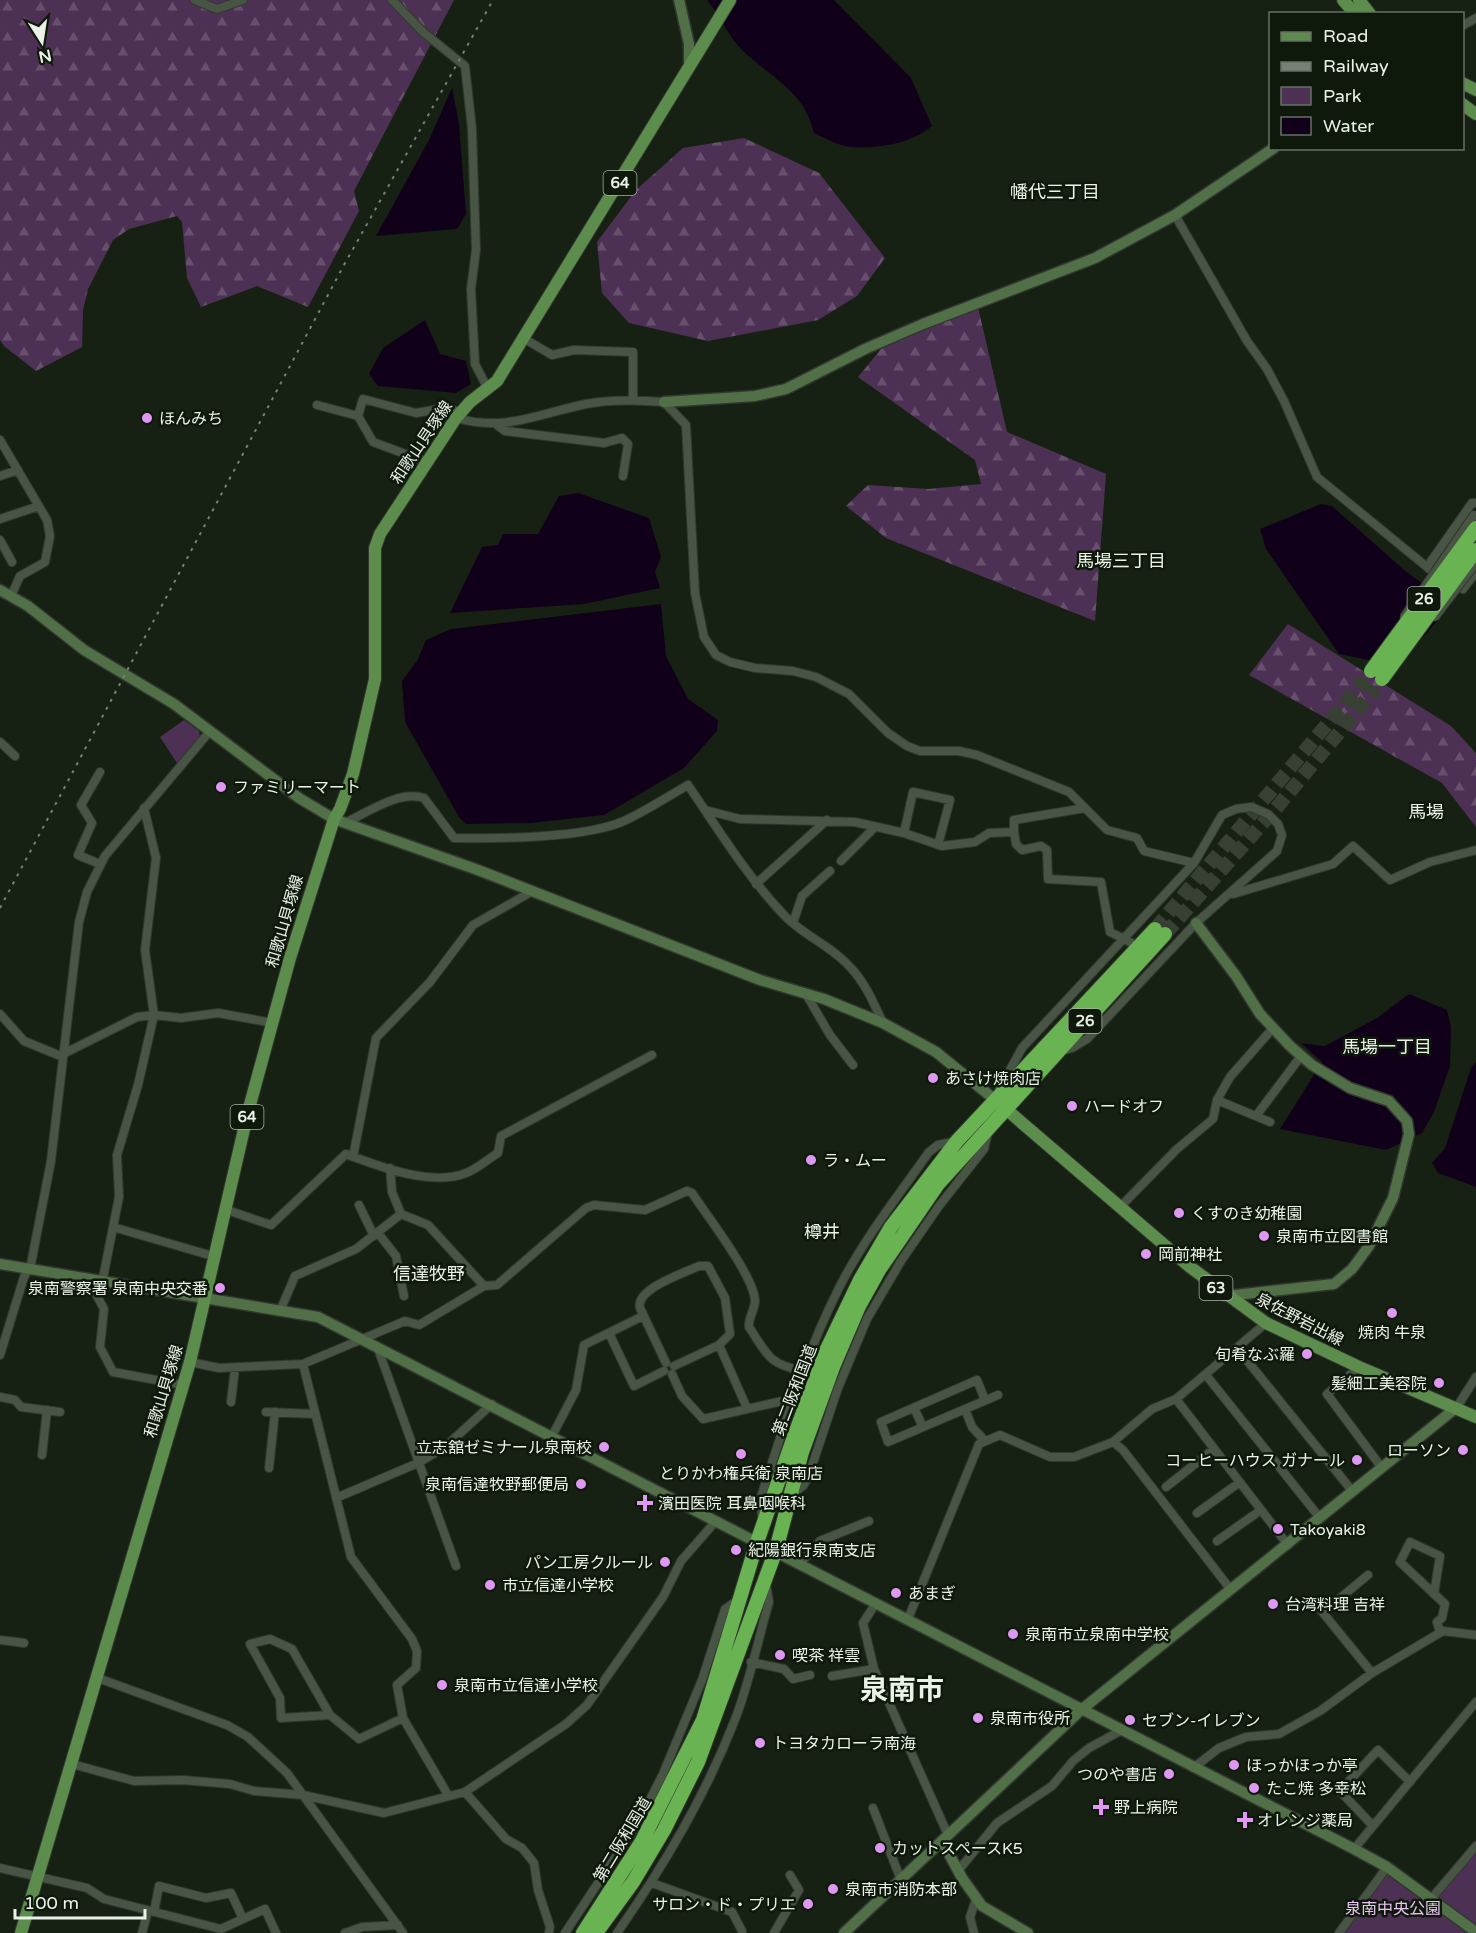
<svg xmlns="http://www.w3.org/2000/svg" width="1476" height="1933" font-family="'Varela Round','Noto Sans JP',sans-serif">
  <defs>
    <pattern id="forest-firs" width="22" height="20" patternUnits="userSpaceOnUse" patternTransform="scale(1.5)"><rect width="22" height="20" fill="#4d3155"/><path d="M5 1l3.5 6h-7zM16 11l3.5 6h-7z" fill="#674f6d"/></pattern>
  </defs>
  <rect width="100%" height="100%" fill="#172113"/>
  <path fill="url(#forest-firs)" d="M0 0H454L354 191 359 211 308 307 257 286 201 307 187 278 182 222 177 216 129 229 113 240 88 289 83 310 82 347 36 371 4 346 0 340Z
    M744 138 819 173 885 258 857 296 818 320 708 341 629 323 602 293 597 242 636 190 683 148Z
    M977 303 1007 432 1106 474 1095 621 886 538 846 506 868 485 928 489 981 484 975 460 858 377 890 338Z
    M1288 624 1451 726 1476 753V827L1442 783 1249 675Z"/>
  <path fill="#4d3155" d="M184 720 199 731 200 737 177 763 160 737Z
    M1476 1852V1933H1345L1386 1874 1429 1903Z"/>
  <path fill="#110019" d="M707 0H834L911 78 932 126C911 144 877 149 850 147 839 146 825 138 814 133 805 91 771 78 742 50 728 36 720 15 707 0Z
    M452 88 459 124 466 214 457 229 376 236 429 140Z
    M425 320 440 354 466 361 471 384 456 393 378 386 369 374 383 348Z
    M578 493 649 518 661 557 655 572 660 588 584 604 450 613 482 547 498 545 503 534H538L559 496Z
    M1321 504 1332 506 1403 569 1451 605 1398 666 1339 654 1266 549 1260 529Z
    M661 604 666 656 688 699 718 720 717 731 684 768 604 815 531 823 466 824 459 817 405 722 402 681 417 661 426 640 451 629Z
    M1409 994 1447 1010 1451 1027 1450 1066 1434 1112 1422 1133 1386 1150 1280 1129 1322 1062 1301 1043 1325 1046 1377 1018Z
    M1476 1062V1187L1438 1173 1432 1163 1445 1148 1471 1068Z"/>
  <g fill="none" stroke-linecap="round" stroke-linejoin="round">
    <path stroke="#374033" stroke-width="14" stroke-dasharray="14 7" stroke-linecap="butt" d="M1155 929 1365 679
      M1165 934 1278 806 1376 688"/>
    <g stroke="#313830" stroke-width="10">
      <path id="street" d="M195 0 217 9 243 0
        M392 0 423 32 465 66 472 129 476 250 471 289 475 364 488 389
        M1462 26 1476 18
        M1175 215 1247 341 1267 369 1284 401 1317 477 1427 567
        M523 338 552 355 574 350 633 352V400
        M317 405 358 416
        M456 418C506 432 537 414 586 404 612 399 639 400 664 402L686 425 695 593 704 637 716 655 730 662 755 668 793 671 816 677 849 694 888 733 907 746 920 751H959L977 755 1069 792 1107 830 1137 838 1144 851 1194 863
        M497 425 505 431 604 443 622 438 628 444 623 476
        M0 440 47 520 50 536 45 562 20 576 11 596
        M427 462 373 442 358 416 363 399 416 413 445 408 461 412
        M0 476 18 470
        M0 519 39 506
        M0 540 12 562
        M1429 569 1427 567 1472 503H1476
        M1455 584 1463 589 1476 572
        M0 742 15 756
        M100 772 81 805 92 823 78 855 100 864
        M705 810 740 819 855 822 904 833 942 846 975 842 989 833 1014 832V820L1085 808
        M345 823C368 812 399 790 424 798L454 838C497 839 586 838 624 821 646 811 667 797 688 785 718 829 746 875 783 914 802 935 832 946 851 968 866 984 874 1004 883 1023
        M1014 832 1016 844 1022 850 1041 846 1047 850 1048 879 1101 882 1110 932 1132 943
        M904 833 913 792 950 800 938 845
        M841 861 875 827
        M756 884 827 820
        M1233 894 1333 864 1353 846 1390 880 1430 862 1476 850
        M793 923 802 896 830 871
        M806 994 830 1035 853 1065
        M0 1014 24 1041 63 1057
        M63 1054 137 1017 154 1015 181 1018 218 1013 273 1023
        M999 1090 1022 1048 1194 863 1222 815 1236 809 1251 807 1268 814 1278 824 1282 835 1277 851 1196 923 1087 1039 1072 1048 1061 1051
        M1217 1100 1270 1122
        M1256 1116 1301 1056
        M353 1157 376 1038 430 982 473 925 531 892
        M390 1168 392 1192 401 1214 428 1225 484 1286 497 1285 586 1208 594 1205 645 1210 687 1191 692 1193C708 1217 753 1275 755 1300 755 1310 748 1318 749 1327 768 1355 767 1363 802 1371
        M359 1205 374 1236
        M1119 1208 1177 1149 1213 1119 1217 1100 1230 1077 1273 1028
        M227 1210 271 1225 346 1154C378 1166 432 1187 466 1173 477 1169 488 1159 498 1153L501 1136 652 1055
        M113 1227 216 1257
        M378 1233 396 1256 404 1296
        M97 1282 96 1294 104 1309 100 1347 113 1372 183 1385
        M102 1283 119 1197 117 1155 138 1085 154 1015 145 950 156 858 144 808
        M280 1311 295 1276 356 1249 401 1214
        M609 1333 634 1386 664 1371
        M719 1345 747 1408
        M377 1346 456 1566
        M1237 1348 1353 1492
        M0 1355 24 1277 31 1264 51 1161 79 922 87 892 105 856 210 731
        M190 1362 219 1368 303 1364 405 1321 419 1325 484 1286
        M666 1363 640 1308C635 1289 684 1273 699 1266H708L725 1298 730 1334 719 1345 674 1366
        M303 1364 351 1557 412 1639 417 1651 416 1668 397 1685 403 1718 448 1795
        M1359 1367 1327 1394 1382 1468
        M672 1374 682 1396 703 1419 782 1401 792 1403
        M1206 1375 1320 1518
        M0 1397 15 1400 21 1407 60 1412
        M1176 1399 1288 1545
        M985 1400 977 1380 881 1422 888 1442 998 1395
        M231 1402 235 1368
        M1457 1407 1476 1377
        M914 1408 923 1427
        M965 1409 972 1427 985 1441
        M266 1412 315 1414
        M552 1436 576 1390 584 1345 643 1316
        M1113 1442 1123 1450 1231 1590
        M42 1455 47 1410
        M269 1468 275 1412
        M1166 1487 1214 1449
        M792 1494 803 1486 808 1478 838 1388 867 1319 901 1261 939 1206 984 1149 988 1132
        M336 1498 418 1463 445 1447 492 1404
        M1197 1513 1240 1482
        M762 1518 761 1497C784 1426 805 1355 839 1288 863 1240 898 1196 929 1152L938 1145 957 1141
        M1217 1541 1261 1510
        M800 1564 820 1541 869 1521
        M1434 1594 1440 1556 1410 1542 1400 1562 1445 1604 1442 1618 1437 1622 1440 1632
        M876 1603 863 1623 874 1669 948 1835
        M1315 1603 1372 1673
        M1323 1612 1368 1575
        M908 1619 979 1444 1000 1435 1050 1457H1074L1113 1442 1152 1409 1176 1399 1266 1323
        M0 1640 24 1643
        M751 1662 784 1669 793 1679 810 1675
        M832 1676 874 1669
        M95 1677 227 1725 248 1737 287 1773 403 1933
        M330 1715 281 1718 280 1698 250 1644 270 1639 292 1649 330 1715 359 1739 403 1718
        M72 1764 134 1781 183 1780 230 1784 254 1791 303 1795 384 1813 465 1792 566 1724 587 1705 663 1597 681 1561 715 1522
        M1193 1768 1219 1748 1246 1737 1279 1734 1320 1711 1372 1673 1443 1631 1476 1635
        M465 1792 506 1839 522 1848 534 1863 538 1890 550 1927 549 1933
        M873 1808 901 1880
        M1373 1826 1340 1791 1378 1750 1410 1782
        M1354 1849 1476 1702
        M0 1868 87 1888 104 1899 221 1929 265 1909 276 1933
        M958 1871 997 1823 1052 1786 1073 1761 1089 1748 1122 1730
        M652 1883 732 1912 742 1931
        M1431 1899 1476 1846
        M154 1912 159 1886 206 1898 231 1893 243 1919
        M142 1933 148 1911
        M345 1933 362 1927 398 1925
        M565 1933 639 1821 663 1774 702 1680 725 1609 738 1600
        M617 1933C665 1864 706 1795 736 1717 750 1680 758 1640 769 1602L766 1584
        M774 1933 799 1890 790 1875
        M974 1933 970 1917 976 1899
        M1339 1933 1387 1867"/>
    </g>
    <g stroke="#313830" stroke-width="13">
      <path id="secondary" d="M679 0 689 44V64
        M664 402 755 396 786 389 865 349 923 324 1095 258 1175 215 1274 148
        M0 590 28 606 84 650 174 704 299 798 334 819 478 870 760 980 824 999 883 1023 936 1052 994 1099
        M1196 923 1236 976 1260 1014 1290 1046 1312 1065 1350 1088 1389 1101 1407 1121 1409 1134 1393 1198 1369 1246 1352 1269 1334 1284 1226 1296
        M0 1264 318 1317 1354 1849 1387 1867 1476 1932
        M942 1841 962 1878 982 1906 1028 1933
        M844 1933 1081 1710 1457 1407"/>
    </g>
    <g stroke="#313830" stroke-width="14">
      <path id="primary" d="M1343 0 1355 14
        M1359 0 1370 14
        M1462 83 1476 90
        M1462 104 1476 114
        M1000 1104 1190 1267 1266 1323 1359 1367 1476 1417
        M21 1933 190 1362 248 1112 290 958 334 819 340 809 353 774 375 679V548L380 534 456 418 470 402 497 381 730 0"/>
    </g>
    <g stroke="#313830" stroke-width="16">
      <path id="highway" d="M583 1933 642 1841 703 1720 757 1542 796 1431 826 1351 860 1280 891 1227 957 1141 1155 929
        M596 1933 633 1882 664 1830 698 1762 776 1550 802 1452 833 1367 859 1306 879 1270 938 1184 1165 934"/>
    </g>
    <use href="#street" stroke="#485444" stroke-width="8"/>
    <use href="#secondary" stroke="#527048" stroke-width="10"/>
    <use href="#primary" stroke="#5c8d4c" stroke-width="12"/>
    <use href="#highway" stroke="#6ab352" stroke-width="14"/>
    <path stroke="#788175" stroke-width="2" stroke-dasharray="3 6" stroke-linecap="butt" d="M0 908 344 265 493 0"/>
    <g stroke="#313830" stroke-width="10" stroke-linecap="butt">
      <path id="street-bridge" d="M1404 617 1474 515
        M1435 617 1476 563"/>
    </g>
    <g stroke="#313830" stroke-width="16" stroke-linecap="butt">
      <path id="highway-bridge" d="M1371 671 1476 528
        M1382 679 1476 550"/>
    </g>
    <use href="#street-bridge" stroke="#485444" stroke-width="8"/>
    <use href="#highway-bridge" stroke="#6ab352" stroke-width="14"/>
  </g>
  <g fill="#de98f2" stroke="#0e180b" stroke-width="2">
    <circle cx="147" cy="418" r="6"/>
    <circle cx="221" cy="787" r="6"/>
    <circle cx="933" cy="1078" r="6"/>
    <circle cx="1072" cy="1106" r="6"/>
    <circle cx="811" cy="1160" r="6"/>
    <circle cx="1179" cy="1213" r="6"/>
    <circle cx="1264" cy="1236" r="6"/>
    <circle cx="1146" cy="1254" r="6"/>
    <circle cx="220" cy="1288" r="6"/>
    <circle cx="1392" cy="1313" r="6"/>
    <circle cx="1307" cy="1354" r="6"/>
    <circle cx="1439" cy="1383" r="6"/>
    <circle cx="604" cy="1447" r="6"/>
    <circle cx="1463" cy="1450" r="6"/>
    <circle cx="741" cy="1454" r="6"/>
    <circle cx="1357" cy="1460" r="6"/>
    <circle cx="581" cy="1484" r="6"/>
    <path d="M642 1494h6v6h6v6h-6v6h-6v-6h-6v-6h6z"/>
    <circle cx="1278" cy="1529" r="6"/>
    <circle cx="736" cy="1550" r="6"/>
    <circle cx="665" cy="1562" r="6"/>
    <circle cx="490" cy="1585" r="6"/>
    <circle cx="896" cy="1593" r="6"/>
    <circle cx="1273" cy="1604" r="6"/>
    <circle cx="1013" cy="1634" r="6"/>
    <circle cx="780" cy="1655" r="6"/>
    <circle cx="442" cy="1685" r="6"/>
    <circle cx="978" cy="1718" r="6"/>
    <circle cx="1130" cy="1720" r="6"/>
    <circle cx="760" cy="1743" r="6"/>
    <circle cx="1234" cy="1765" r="6"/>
    <circle cx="1169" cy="1774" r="6"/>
    <circle cx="1254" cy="1788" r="6"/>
    <path d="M1098 1798h6v6h6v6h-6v6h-6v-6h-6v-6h6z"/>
    <path d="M1242 1811h6v6h6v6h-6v6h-6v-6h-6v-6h6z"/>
    <circle cx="880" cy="1848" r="6"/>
    <circle cx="833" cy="1889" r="6"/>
    <circle cx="808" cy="1904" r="6"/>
  </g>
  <g text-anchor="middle" stroke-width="5" stroke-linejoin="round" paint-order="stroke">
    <g fill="#0e180b" stroke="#a8b1a6" stroke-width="1.5">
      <rect x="603.5" y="171" width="33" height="24" rx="4.5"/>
      <rect x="1407.5" y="587" width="33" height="24" rx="4.5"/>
      <rect x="1068.5" y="1009" width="33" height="24" rx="4.5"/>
      <rect x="230.5" y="1105" width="33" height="24" rx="4.5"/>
      <rect x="1199.5" y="1276" width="33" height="24" rx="4.5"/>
    </g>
    <g font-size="15" font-weight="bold" fill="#eaf2e8">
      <text x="620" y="188">64</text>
      <text x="1424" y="604">26</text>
      <text x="1085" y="1026">26</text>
      <text x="247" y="1122">64</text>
      <text x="1216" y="1293">63</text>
    </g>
    <g font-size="16" fill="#eaf2e8" stroke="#0e180b" text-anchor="start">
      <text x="159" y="424">ほんみち</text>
      <text x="233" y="793">ファミリーマート</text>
      <text x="945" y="1084">あさけ焼肉店</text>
      <text x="1084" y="1112">ハードオフ</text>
      <text x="823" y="1166">ラ・ムー</text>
      <text x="1191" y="1219">くすのき幼稚園</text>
      <text x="1276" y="1242">泉南市立図書館</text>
      <text x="1158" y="1260">岡前神社</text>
      <text x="208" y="1294" text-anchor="end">泉南警察署 泉南中央交番</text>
      <text x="1392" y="1338" text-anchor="middle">焼肉 牛泉</text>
      <text x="1295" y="1360" text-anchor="end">旬肴なぶ羅</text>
      <text x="1427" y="1389" text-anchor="end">髪細工美容院</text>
      <text x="592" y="1453" text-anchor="end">立志舘ゼミナール泉南校</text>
      <text x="1451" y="1456" text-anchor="end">ローソン</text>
      <text x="1345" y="1466" text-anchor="end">コーヒーハウス ガナール</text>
      <text x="741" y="1479" text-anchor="middle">とりかわ権兵衛 泉南店</text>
      <text x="569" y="1490" text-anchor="end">泉南信達牧野郵便局</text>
      <text x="658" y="1509">濱田医院 耳鼻咽喉科</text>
      <text x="1290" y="1535">Takoyaki8</text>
      <text x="748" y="1556">紀陽銀行泉南支店</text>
      <text x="653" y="1568" text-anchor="end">パン工房クルール</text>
      <text x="502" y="1591">市立信達小学校</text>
      <text x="908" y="1599">あまぎ</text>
      <text x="1285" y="1610">台湾料理 吉祥</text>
      <text x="1025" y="1640">泉南市立泉南中学校</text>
      <text x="792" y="1661">喫茶 祥雲</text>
      <text x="454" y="1691">泉南市立信達小学校</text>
      <text x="990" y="1724">泉南市役所</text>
      <text x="1142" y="1726">セブン-イレブン</text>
      <text x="772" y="1749">トヨタカローラ南海</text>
      <text x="1246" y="1771">ほっかほっか亭</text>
      <text x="1157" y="1780" text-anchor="end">つのや書店</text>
      <text x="1266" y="1794">たこ焼 多幸松</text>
      <text x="1114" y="1813">野上病院</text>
      <text x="1257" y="1826">オレンジ薬局</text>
      <text x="892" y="1854">カットスペースK5</text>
      <text x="845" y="1895">泉南市消防本部</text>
      <text x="796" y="1910" text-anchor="end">サロン・ド・プリエ</text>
    </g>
    <g font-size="16" fill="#eaf2e8" stroke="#0e180b">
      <text transform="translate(421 442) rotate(-56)" y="6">和歌山貝塚線</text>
      <text transform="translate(284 921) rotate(-74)" y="6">和歌山貝塚線</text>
      <text transform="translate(1300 1319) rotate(27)" y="6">泉佐野岩出線</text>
      <text transform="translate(794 1390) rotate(-69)" y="6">第二阪和国道</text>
      <text transform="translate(163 1391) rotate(-73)" y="6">和歌山貝塚線</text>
      <text transform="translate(622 1839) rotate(-59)" y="6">第二阪和国道</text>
    </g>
    <g font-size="16" fill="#e9c2f4" stroke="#0e180b">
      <text x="1393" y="1914">泉南中央公園</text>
    </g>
    <g font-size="18" fill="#eaf2e8" stroke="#0e180b">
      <text x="1055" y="198">幡代三丁目</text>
      <text x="1121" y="567">馬場三丁目</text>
      <text x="1426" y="818">馬場</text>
      <text x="1387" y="1053">馬場一丁目</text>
      <text x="822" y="1238">樽井</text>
      <text x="429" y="1280">信達牧野</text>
    </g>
    <g font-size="28" font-weight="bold" fill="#eaf2e8" stroke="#0e180b">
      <text x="902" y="1699">泉南市</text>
    </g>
  </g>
  <rect x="1269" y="12" width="195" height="138" fill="#0e180b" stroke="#666f63" stroke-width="1.5"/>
  <rect x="1281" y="32" width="30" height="9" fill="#5c8d4c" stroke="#666f63" stroke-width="1.5"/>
  <text x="1323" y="42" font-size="18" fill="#eaf2e8">Road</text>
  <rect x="1281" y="62" width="30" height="9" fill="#788175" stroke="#666f63" stroke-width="1.5"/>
  <text x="1323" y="72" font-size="18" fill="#eaf2e8">Railway</text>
  <rect x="1281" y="87" width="30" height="18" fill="#4d3155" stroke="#666f63" stroke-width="1.5"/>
  <text x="1323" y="102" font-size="18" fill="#eaf2e8">Park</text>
  <rect x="1281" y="117" width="30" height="18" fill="#110019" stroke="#666f63" stroke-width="1.5"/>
  <text x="1323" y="132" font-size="18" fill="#eaf2e8">Water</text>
  <g transform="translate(42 42) rotate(168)" stroke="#0e180b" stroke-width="4.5" paint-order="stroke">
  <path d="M0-4.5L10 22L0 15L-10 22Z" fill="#eaf2e8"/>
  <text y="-9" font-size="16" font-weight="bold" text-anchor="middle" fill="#eaf2e8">N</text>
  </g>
  <path d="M15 1909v9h130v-9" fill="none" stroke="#eaf2e8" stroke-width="3"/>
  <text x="24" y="1909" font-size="18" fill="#eaf2e8" stroke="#0e180b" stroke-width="4.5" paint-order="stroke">100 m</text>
</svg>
